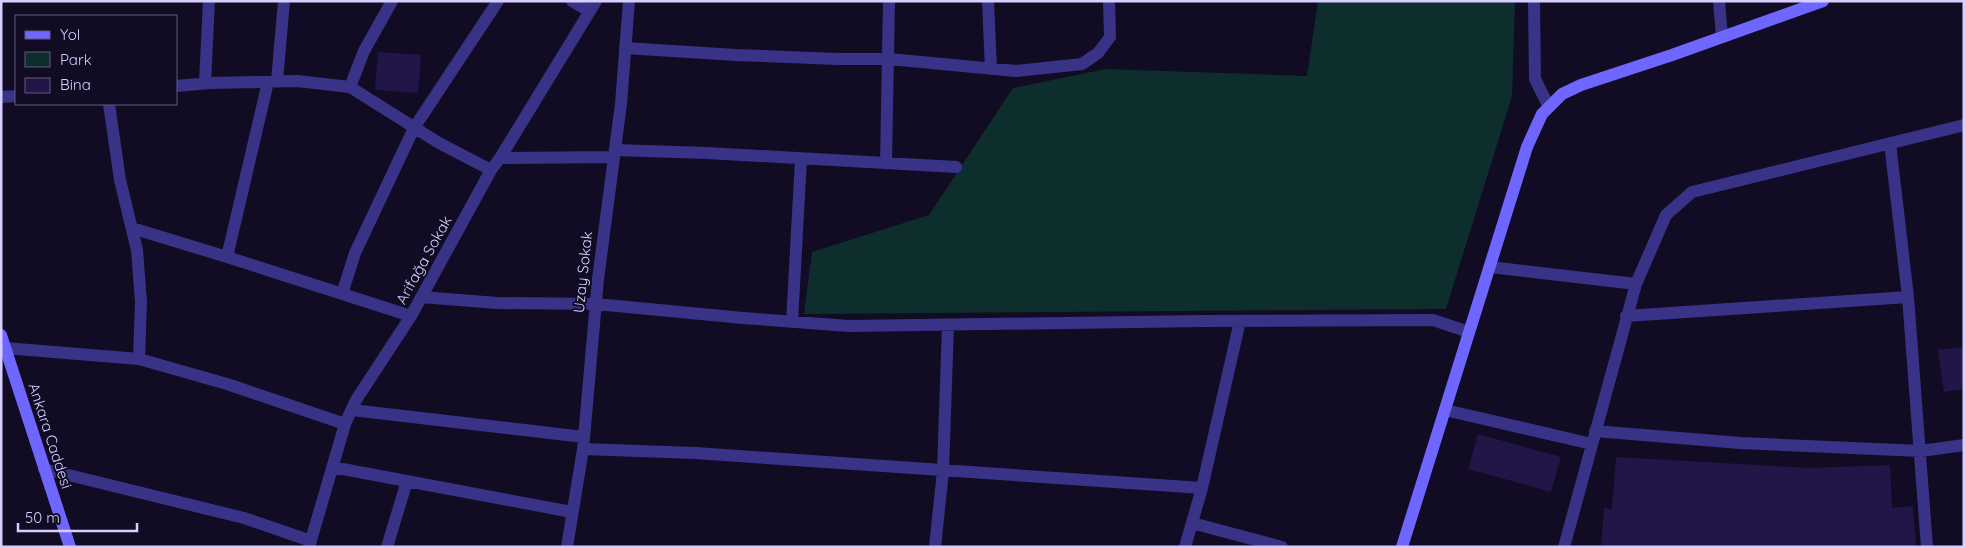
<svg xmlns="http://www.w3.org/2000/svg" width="1965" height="548" font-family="Quicksand,sans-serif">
  <rect width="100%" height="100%" fill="#110c24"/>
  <path fill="#0e2e2e" d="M1318 1H1515L1512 96 1446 309 804 314 812 252 929 215 1013 88 1106 69 1307 76Z"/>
  <path fill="#211647" d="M378 52 421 55 418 93 375 90Z
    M1964 347V389L1944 392 1938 350Z
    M1478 434 1561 457 1551 492 1468 469Z
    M1616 457 1809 468 1890 465 1892 508 1913 506 1916 547H1601L1604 508 1612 509Z"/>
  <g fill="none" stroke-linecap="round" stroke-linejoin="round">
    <path stroke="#383387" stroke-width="12" d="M392 1 364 51 350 87 439 143 491 170
      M572 1 589 11
      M988 1 991 69
      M1534 1 1535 79 1549 107
      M1719 1 1722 37
      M625 48 736 55 838 59H889L1016 71 1082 64 1098 53 1110 37 1109 1
      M277 81 284 1
      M268 82 227 257 411 316
      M205 83 209 1
      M176 86 210 83 297 81 350 87
      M1 97 16 96
      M109 104 120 180 137 250 141 302 139 359
      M1890 143 1908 297 1927 547
      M615 150 707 153 956 167
      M500 158 614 157
      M886 163 889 1
      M132 228 227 257
      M1490 267 1636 284
      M342 294 355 253 414 128 498 1
      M421 297 497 303 596 304 743 318 849 326 1203 321 1433 320 1469 332
      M1626 316 1908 297
      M792 322 801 159
      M5 348 139 359 227 384 345 424
      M352 410 584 437
      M1445 410 1592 444
      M1595 431 1740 443 1921 451 1964 445
      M583 449 695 453 1202 488
      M332 467 572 512
      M44 469 244 518 311 541
      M1192 523 1282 547
      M309 547 345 424 356 400 411 316 491 170 500 158 596 1
      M387 547 407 481
      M567 547 583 449 598 279 621 104 629 1
      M935 547 943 471 948 325
      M1185 547 1202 488 1240 321
      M1564 547 1636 284 1666 215 1692 192 1964 125"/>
    <path stroke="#6e66ff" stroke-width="12" d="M1 335 70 547
      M1402 547 1527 147 1542 114 1562 94 1581 85 1672 55 1823 1"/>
  </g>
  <g text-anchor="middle" stroke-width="4" stroke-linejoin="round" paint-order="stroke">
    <g font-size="15" fill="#d6cfff" stroke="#110c24">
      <text transform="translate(424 260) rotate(-61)" y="5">Arifağa Sokak</text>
      <text transform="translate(583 272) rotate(-84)" y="5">Uzay Sokak</text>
      <text transform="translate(50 436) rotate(72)" y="5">Ankara Caddesi</text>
    </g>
  </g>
  <rect width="1965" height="548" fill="none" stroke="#d6cfff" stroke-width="5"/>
  <rect x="15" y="15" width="162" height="90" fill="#110c24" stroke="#605a7c"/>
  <rect x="25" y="31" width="25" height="8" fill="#6e66ff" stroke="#605a7c"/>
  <text x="60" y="40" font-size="15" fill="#d6cfff">Yol</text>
  <rect x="25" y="52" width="25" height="15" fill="#0e2e2e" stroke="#605a7c"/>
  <text x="60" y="65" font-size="15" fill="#d6cfff">Park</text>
  <rect x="25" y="78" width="25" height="15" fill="#211647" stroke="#605a7c"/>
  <text x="60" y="90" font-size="15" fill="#d6cfff">Bina</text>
  <path d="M18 523v8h119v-8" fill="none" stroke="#d6cfff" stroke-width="2.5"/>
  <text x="25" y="523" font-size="15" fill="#d6cfff" stroke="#110c24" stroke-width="4" paint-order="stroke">50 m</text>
</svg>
